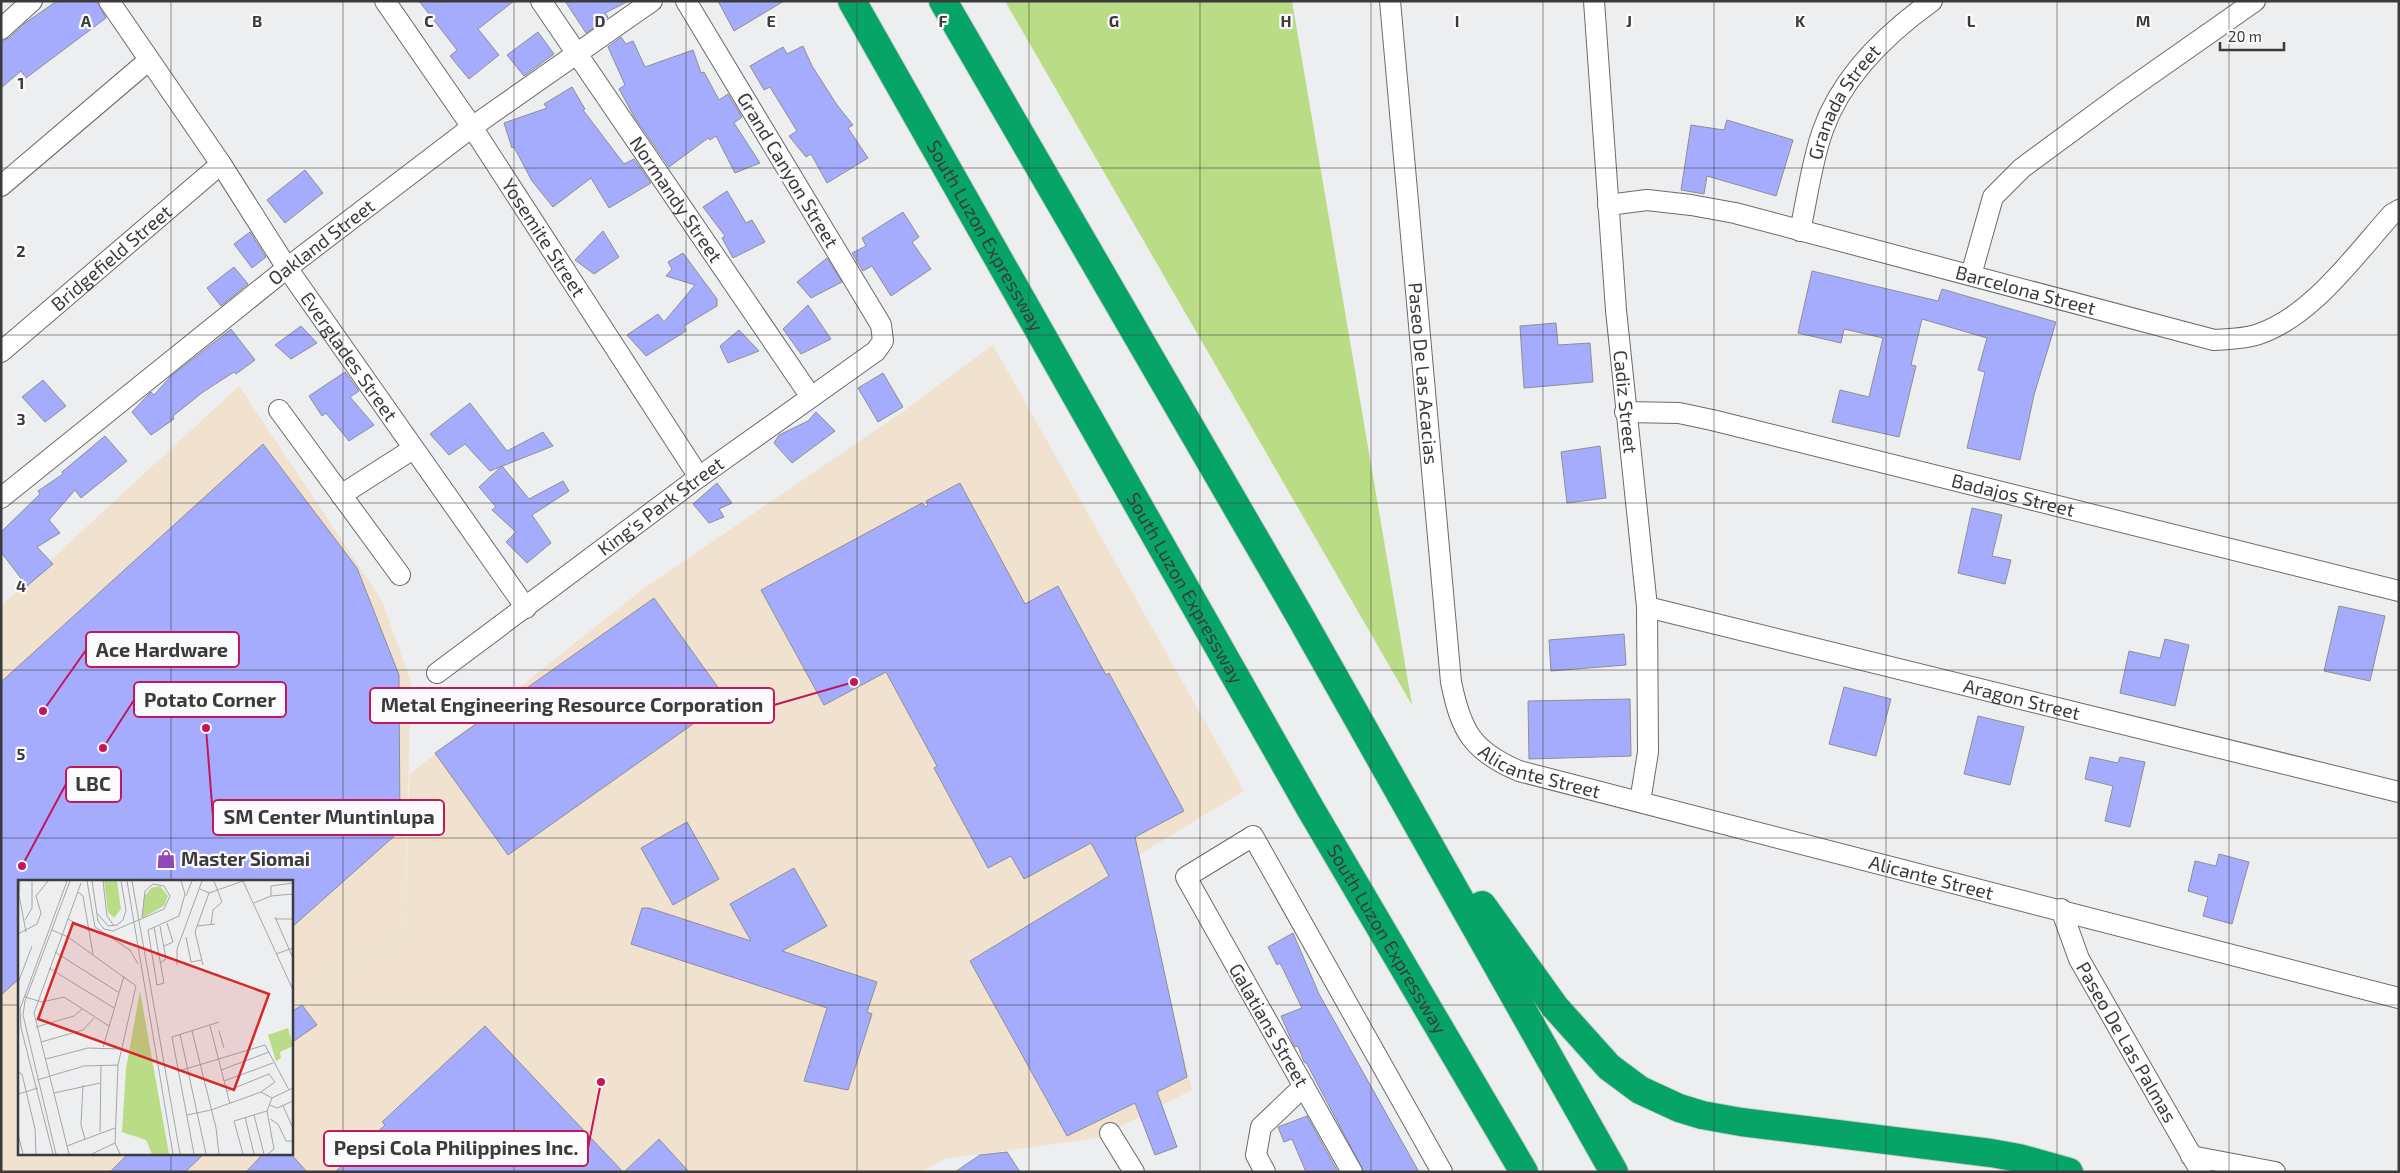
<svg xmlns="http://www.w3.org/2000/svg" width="2400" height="1173" font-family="'Exo 2',sans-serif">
  <rect width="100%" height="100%" fill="#edeeef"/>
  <path fill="#f1e1cf" d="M239 386 382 601 411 682 404 939 291 996V882H19V1039L1 1054V606Z
    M19 1063V1154H122L104 1172H1V1078Z"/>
  <path fill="#f0e2cf" d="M993 345 1244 791 1137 856 1192 1090 1098 1138 945 1159 920 1172H104L122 1154H291V996L404 939 410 774 643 589 902 412Z
    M19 1039V1063L1 1078V1054Z"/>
  <path fill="#bbdc86" d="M1005 1H1292L1412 705Z"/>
  <path fill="#a5acfe" stroke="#8f8f91" d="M57 1H97L106 18 26 78 21 71 1 88V41L9 38 25 23Z
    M419 1H514L478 29 499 55 469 79 450 56 457 50Z
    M565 1H629L605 13 608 17 586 33Z
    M718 1H784L734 31Z
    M538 32 554 54 524 76 507 55Z
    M621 37 626 44 633 41 645 67 693 50 701 73 704 72 719 100 728 94 742 117 734 123 760 163 735 173 716 136 710 140 708 138 669 167 635 118 619 89 625 85 608 47Z
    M803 46 812 66 837 105 853 125 848 128 868 158 827 183 811 154 806 157 789 136 797 131 770 87 764 90 750 66 783 47 787 54Z
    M572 87 585 109 583 110 624 164 634 159 651 183 609 208 591 178 553 207 532 181 514 147 512 148 504 123 547 108 544 104Z
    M1727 120 1793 140 1776 196 1707 176 1704 194 1681 190 1691 125 1724 130Z
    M305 170 323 193 285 223 267 200Z
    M727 191 746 223 752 220 765 242 733 258 722 238 725 236 703 207Z
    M903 212 919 237 912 242 931 269 891 296 872 266 863 271 852 253 866 246 862 238Z
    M603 231 619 257 594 274 575 260Z
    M250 232 266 257 252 268 234 244Z
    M683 253 717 299V306L684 326 686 331 646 356 627 335 658 314 664 322 695 285 666 276 672 269 668 262Z
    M827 258 842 282 811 298 797 282Z
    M234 267 248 284 221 306 207 288Z
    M1812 271 1938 301 1942 289 2056 322 2034 395 2020 460 1967 448 1985 372 1978 370 1987 338 1922 319 1911 365 1916 366 1899 437 1832 422 1840 390 1869 397 1883 338 1844 329 1841 343 1798 333Z
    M808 305 831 339 801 354 783 329Z
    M1556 323 1558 345 1590 343 1593 382 1524 388 1520 326Z
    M301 326 317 343 291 359 275 345Z
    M231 329 255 360 236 374 234 372 203 392 173 416 174 419 151 435 132 412 149 394 151 392 154 395 171 376Z
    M739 330 759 351 728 363 720 346Z
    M345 372 359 391 350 397 374 425 349 441 326 413 322 416 309 396Z
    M883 373 903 407 878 422 858 388Z
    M43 380 66 406 45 422 22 397Z
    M470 403 507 451 543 432 553 446 490 471 465 444 449 455 430 434Z
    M816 412 835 431 792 463 774 443 779 435 808 421Z
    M105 436 127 461 81 498 75 490 49 520 60 533 37 547 53 564 27 586 1 552V532L40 494 38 491 63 474 62 472Z
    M263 444 357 568 399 675 400 831 291 928V882H19V979L1 995V682Z
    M1600 446 1606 498 1567 503 1561 452Z
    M502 466 529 499 563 481 569 491 532 515 551 543 527 563 506 542 516 532 492 510 496 507 479 487Z
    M717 483 732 503 719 509 724 517 709 523 693 504Z
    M960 483 1025 604 1058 586 1106 675 1109 673 1184 811 1135 837 1187 1077 1157 1092 1177 1147 1155 1155 1135 1103 1067 1136 970 961 1109 876 1091 843 1024 879 1011 856 988 868 934 768 937 766 886 672 824 705 761 590 922 503 926 507 928 505 926 501Z
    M1972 508 2002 515 1992 556 2011 560 2005 584 1958 573Z
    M654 598 727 700 508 855 435 753Z
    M2339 606 2385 616 2370 681 2324 671Z
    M1624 634 1626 665 1551 671 1549 640Z
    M2165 639 2189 645 2175 706 2120 693 2129 651 2160 658Z
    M1844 687 1891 699 1876 756 1829 744Z
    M1630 699 1631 756 1529 759 1528 701Z
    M1978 716 2024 727 2010 785 1964 774Z
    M2090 757 2118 763 2120 757 2145 762 2130 827 2105 821 2113 786 2085 779Z
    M687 822 719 879 673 905 641 848Z
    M2219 854 2249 862 2232 924 2203 916 2208 897 2188 891 2195 861 2216 866Z
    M794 868 827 926 782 951 877 982 867 1012 872 1014 848 1090 804 1081 827 1008 631 944 642 908H649L751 941 730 904Z
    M1293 933 1319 994 1419 1172H1364L1307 1064 1304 1062 1298 1046 1295 1047 1290 1037 1281 1016 1302 1008 1280 963 1277 965 1268 947Z
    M302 1005 317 1025 291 1043V1012Z
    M485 1026 623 1172H335L385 1125 382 1122Z
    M1307 1116 1338 1172H1306L1292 1139 1284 1142 1278 1127Z
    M659 1139 689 1172H624Z
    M1007 1152 1020 1172H955L980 1155Z
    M128 1154H204L185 1172H110Z
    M263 1154H291L307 1172H246Z"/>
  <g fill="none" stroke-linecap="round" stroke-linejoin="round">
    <g stroke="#6b6b6d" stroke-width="22">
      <g id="minor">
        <path id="s1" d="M109 1 221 164 287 268 526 608"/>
        <path id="s2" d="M385 1 472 127 699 477"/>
        <path id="s3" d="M541 1 811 397"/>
        <path id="s4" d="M1390 1 1451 682C1461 731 1472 751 1519 771L2399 998"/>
        <path id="s5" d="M1594 1 1616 310 1647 607 1648 752 1640 802"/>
        <path d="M1 29 32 1"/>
        <path d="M1 186 148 61"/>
        <path id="s6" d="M1608 205 1647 200 1691 205 1735 213 2214 340C2227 339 2243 339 2256 335 2311 318 2355 255 2392 214L2399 210"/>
        <path id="s7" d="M1800 231C1807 199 1812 160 1823 130 1842 76 1886 34 1932 1"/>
        <path d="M1971 275 1993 197 2022 168 2121 95 2255 1"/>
        <path id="s8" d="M1 352 221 164"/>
        <path d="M279 410 400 575"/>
        <path id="s9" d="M1625 412 1679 413 1712 420 2399 591"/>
        <path d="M341 495 413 449"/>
        <path id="s10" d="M1 498 287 268 472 127 652 1"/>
        <path id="s11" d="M1647 607 2399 792"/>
        <path id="s12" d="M437 673 699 477 876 351 883 341 881 325 686 1"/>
        <path id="s13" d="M2061 909 2079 959 2201 1172"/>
        <path d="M1110 1133 1134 1172"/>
        <path d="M2191 1156 2275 1172"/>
        <path d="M1265 1172 1256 1155 1261 1127 1304 1086"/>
        <path d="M1352 1172 1186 877 1253 836 1442 1172"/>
      </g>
    </g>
    <g stroke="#ccc" stroke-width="30">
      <g id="highway">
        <path id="s14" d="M852 1 1310 808 1524 1172"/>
        <path d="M943 1 1297 611 1614 1172"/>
        <path d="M1482 905 1555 1007 1609 1067 1640 1090 1679 1108 1702 1115 1741 1122 1991 1153 2019 1158 2069 1172"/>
      </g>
    </g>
    <use href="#minor" stroke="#fff" stroke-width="20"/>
    <use href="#highway" stroke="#07a467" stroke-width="28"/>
  </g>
  <path fill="none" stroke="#3b3b3c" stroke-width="1" stroke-opacity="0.55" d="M171 1V882M343 1V1172M514 1V1172M686 1V1172M857 1V1172M1029 1V1172M1200 1V1172M1371 1V1172M1543 1V1172M1714 1V1172M1886 1V1172M2057 1V1172M2229 1V1172M1 168H2399M1 335H2399M1 503H2399M1 670H2399M1 838H2399M1 1005H19M291 1005H2399M171 1154V1172"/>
  <defs>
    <g id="shop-bare" transform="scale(1.5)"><path d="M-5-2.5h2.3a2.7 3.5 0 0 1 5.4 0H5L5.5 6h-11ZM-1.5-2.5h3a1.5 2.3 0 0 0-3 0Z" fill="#9348b9" stroke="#fbfbfd" stroke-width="2.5" paint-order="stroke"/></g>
  </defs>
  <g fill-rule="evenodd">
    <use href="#shop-bare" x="166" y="859"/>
  </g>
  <g text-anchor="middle" stroke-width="4.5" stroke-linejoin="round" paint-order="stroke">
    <g font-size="19" fill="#3b3b3c" stroke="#fbfbfd">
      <text dy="7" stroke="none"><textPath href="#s7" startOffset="138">Granada Street</textPath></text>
      <text transform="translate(788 170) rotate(59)" y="7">Grand Canyon Street</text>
      <text dy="7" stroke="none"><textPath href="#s3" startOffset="240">Normandy Street</textPath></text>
      <text dy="7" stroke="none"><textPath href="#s14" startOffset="270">South Luzon Expressway</textPath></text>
      <text dy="7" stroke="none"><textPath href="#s2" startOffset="285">Yosemite Street</textPath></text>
      <text dy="7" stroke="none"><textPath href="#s10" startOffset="410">Oakland Street</textPath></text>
      <text dy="7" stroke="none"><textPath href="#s8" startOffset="145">Bridgefield Street</textPath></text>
      <text dy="7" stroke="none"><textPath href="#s6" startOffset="429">Barcelona Street</textPath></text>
      <text dy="7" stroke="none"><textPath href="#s1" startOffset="429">Everglades Street</textPath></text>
      <text dy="7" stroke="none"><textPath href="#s4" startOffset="374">Paseo De Las Acacias</textPath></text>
      <text dy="7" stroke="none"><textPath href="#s5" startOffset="402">Cadiz Street</textPath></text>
      <text dy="7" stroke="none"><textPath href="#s9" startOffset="398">Badajos Street</textPath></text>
      <text dy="7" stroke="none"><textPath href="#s12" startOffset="279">King's Park Street</textPath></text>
      <text dy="7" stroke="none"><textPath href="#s14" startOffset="675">South Luzon Expressway</textPath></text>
      <text dy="7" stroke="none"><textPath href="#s11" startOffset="386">Aragon Street</textPath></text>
      <text dy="7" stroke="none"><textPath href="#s4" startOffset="822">Alicante Street</textPath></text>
      <text dy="7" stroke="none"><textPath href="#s4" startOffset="1228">Alicante Street</textPath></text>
      <text dy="7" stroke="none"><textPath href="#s14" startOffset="1080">South Luzon Expressway</textPath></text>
      <text transform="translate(1269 1025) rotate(60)" y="7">Galatians Street</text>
      <text dy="7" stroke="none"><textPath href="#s13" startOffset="149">Paseo De Las Palmas</textPath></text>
    </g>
    <g font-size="19" font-weight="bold" fill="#3b3b3c" stroke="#fbfbfd" text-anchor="start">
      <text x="181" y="866">Master Siomai</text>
    </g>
  </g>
  <g transform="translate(18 880)">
    <rect width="275" height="275" fill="#edeeef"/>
    <path d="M86 1H99L103 29 96 38 90 32ZM142 6 150 16 146 26 124 38 126 17 133 8ZM122 111 151 274H134L128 260 104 252 108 189ZM270 148 275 166 262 172 263 178 258 181 250 155Z" fill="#bbdc86"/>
    <path fill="none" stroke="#a6a6a7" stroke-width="1" d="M2 1 1 15 8 52M69 1 77 47 112 70 120 84M74 1 80 41 86 49 95 51 146 29 152 16 146 6 135 4 127 11 124 38M85 1 89 36 96 46M109 1 155 274M114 1 162 274M225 1 275 110M182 9 191 13 225 1M60 12 65 16 75 74M168 16 174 1M253 16V6L275 3M236 23 253 16 275 14M80 34 90 46 99 45 105 40 108 30 103 1M257 37 275 78M50 39 72 51M257 39H275M7 40 14 28V1M193 44 195 30 204 22 196 1M179 46 197 44M136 47 146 103 139 105 130 50 161 36 167 14 163 1M34 50 50 57 118 106 100 185 97 263 102 274M0 54 19 44 23 33 18 16 30 1M168 57 173 82 184 80M146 66 155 62 149 43M37 72 100 112M258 74 275 68M142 83 148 79 142 46M159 85V69L184 1M185 85 177 52 191 13M31 88 96 128M0 103 14 66M7 117 24 122 46 117 91 146M192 146 212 224M18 147 56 136 64 129M174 151 198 248 201 274M201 151 206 168M162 154 188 274M23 162 65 150 76 138M85 167 106 96M28 179 70 168 103 169M203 190 251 172M161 191 247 165 271 210M0 192 4 194 17 249 18 274M19 200 66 186 100 185M206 201 255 183M65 205 63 245 67 259M209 211 251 194 257 202 243 212M36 213 82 203M0 214 20 208M252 225 259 228 275 221M265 226 275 248M249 231 256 269 250 274M169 235 193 230 243 212 254 218 275 208M236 235 246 274M227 237 236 274M252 239 260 244 268 261H275M82 252 83 185M0 254 5 274M49 266 97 248M35 274 3 148 2 129 49 1M38 274 5 135 7 121 52 1M51 274 16 133 63 3M74 274 97 263M176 274 154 157 201 142M225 274 216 241 249 231 254 218"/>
    <path fill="#d62828" fill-opacity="0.15" stroke="#d62828" stroke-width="2.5" d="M55 43 251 114 216 210 20 139Z"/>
    <rect width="275" height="275" fill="none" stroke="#3b3b3c" stroke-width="2.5"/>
  </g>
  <g font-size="16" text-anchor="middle" font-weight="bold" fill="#3b3b3c" stroke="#fbfbfd" stroke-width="4.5" stroke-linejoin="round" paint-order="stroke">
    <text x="86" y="27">A</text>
    <text x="257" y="27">B</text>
    <text x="429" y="27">C</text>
    <text x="600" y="27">D</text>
    <text x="771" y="27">E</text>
    <text x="943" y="27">F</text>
    <text x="1114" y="27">G</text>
    <text x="1286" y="27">H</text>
    <text x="1457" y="27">I</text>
    <text x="1629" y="27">J</text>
    <text x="1800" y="27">K</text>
    <text x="1971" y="27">L</text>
    <text x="2143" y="27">M</text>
    <text x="21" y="89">1</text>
    <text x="21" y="257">2</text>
    <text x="21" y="425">3</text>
    <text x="21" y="592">4</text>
    <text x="21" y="760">5</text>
  </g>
  <path fill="none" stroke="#c2185b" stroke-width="2" d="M43 711L86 650M103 748L134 700M854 682L774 705M22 866L66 784M206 728L213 817M601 1082L588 1148"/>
  <g fill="#c2185b" stroke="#fbfbfd" stroke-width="2">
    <circle cx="43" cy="711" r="5"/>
    <circle cx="103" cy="748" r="5"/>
    <circle cx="854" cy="682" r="5"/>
    <circle cx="22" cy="866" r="5"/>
    <circle cx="206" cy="728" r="5"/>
    <circle cx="601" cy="1082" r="5"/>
  </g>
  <g fill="#fbfbfd" stroke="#c2185b" stroke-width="2">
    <rect x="86" y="632" width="153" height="35" rx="5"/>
    <rect x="134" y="682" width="152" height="35" rx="5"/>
    <rect x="370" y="688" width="404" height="35" rx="5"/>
    <rect x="66" y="767" width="55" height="35" rx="5"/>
    <rect x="213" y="800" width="231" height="35" rx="5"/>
    <rect x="324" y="1131" width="264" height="35" rx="5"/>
  </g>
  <g font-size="20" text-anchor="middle" font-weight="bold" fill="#3b3b3c">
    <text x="162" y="657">Ace Hardware</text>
    <text x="210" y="707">Potato Corner</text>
    <text x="572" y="712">Metal Engineering Resource Corporation</text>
    <text x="93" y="791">LBC</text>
    <text x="329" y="824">SM Center Muntinlupa</text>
    <text x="456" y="1155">Pepsi Cola Philippines Inc.</text>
  </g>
  <rect width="2400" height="1173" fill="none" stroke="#3b3b3c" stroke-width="5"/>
  <path d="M2220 42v8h64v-8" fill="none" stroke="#3b3b3c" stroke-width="2.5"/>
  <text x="2228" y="42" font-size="15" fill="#3b3b3c" stroke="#fbfbfd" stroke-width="4" paint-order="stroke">20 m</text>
</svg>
